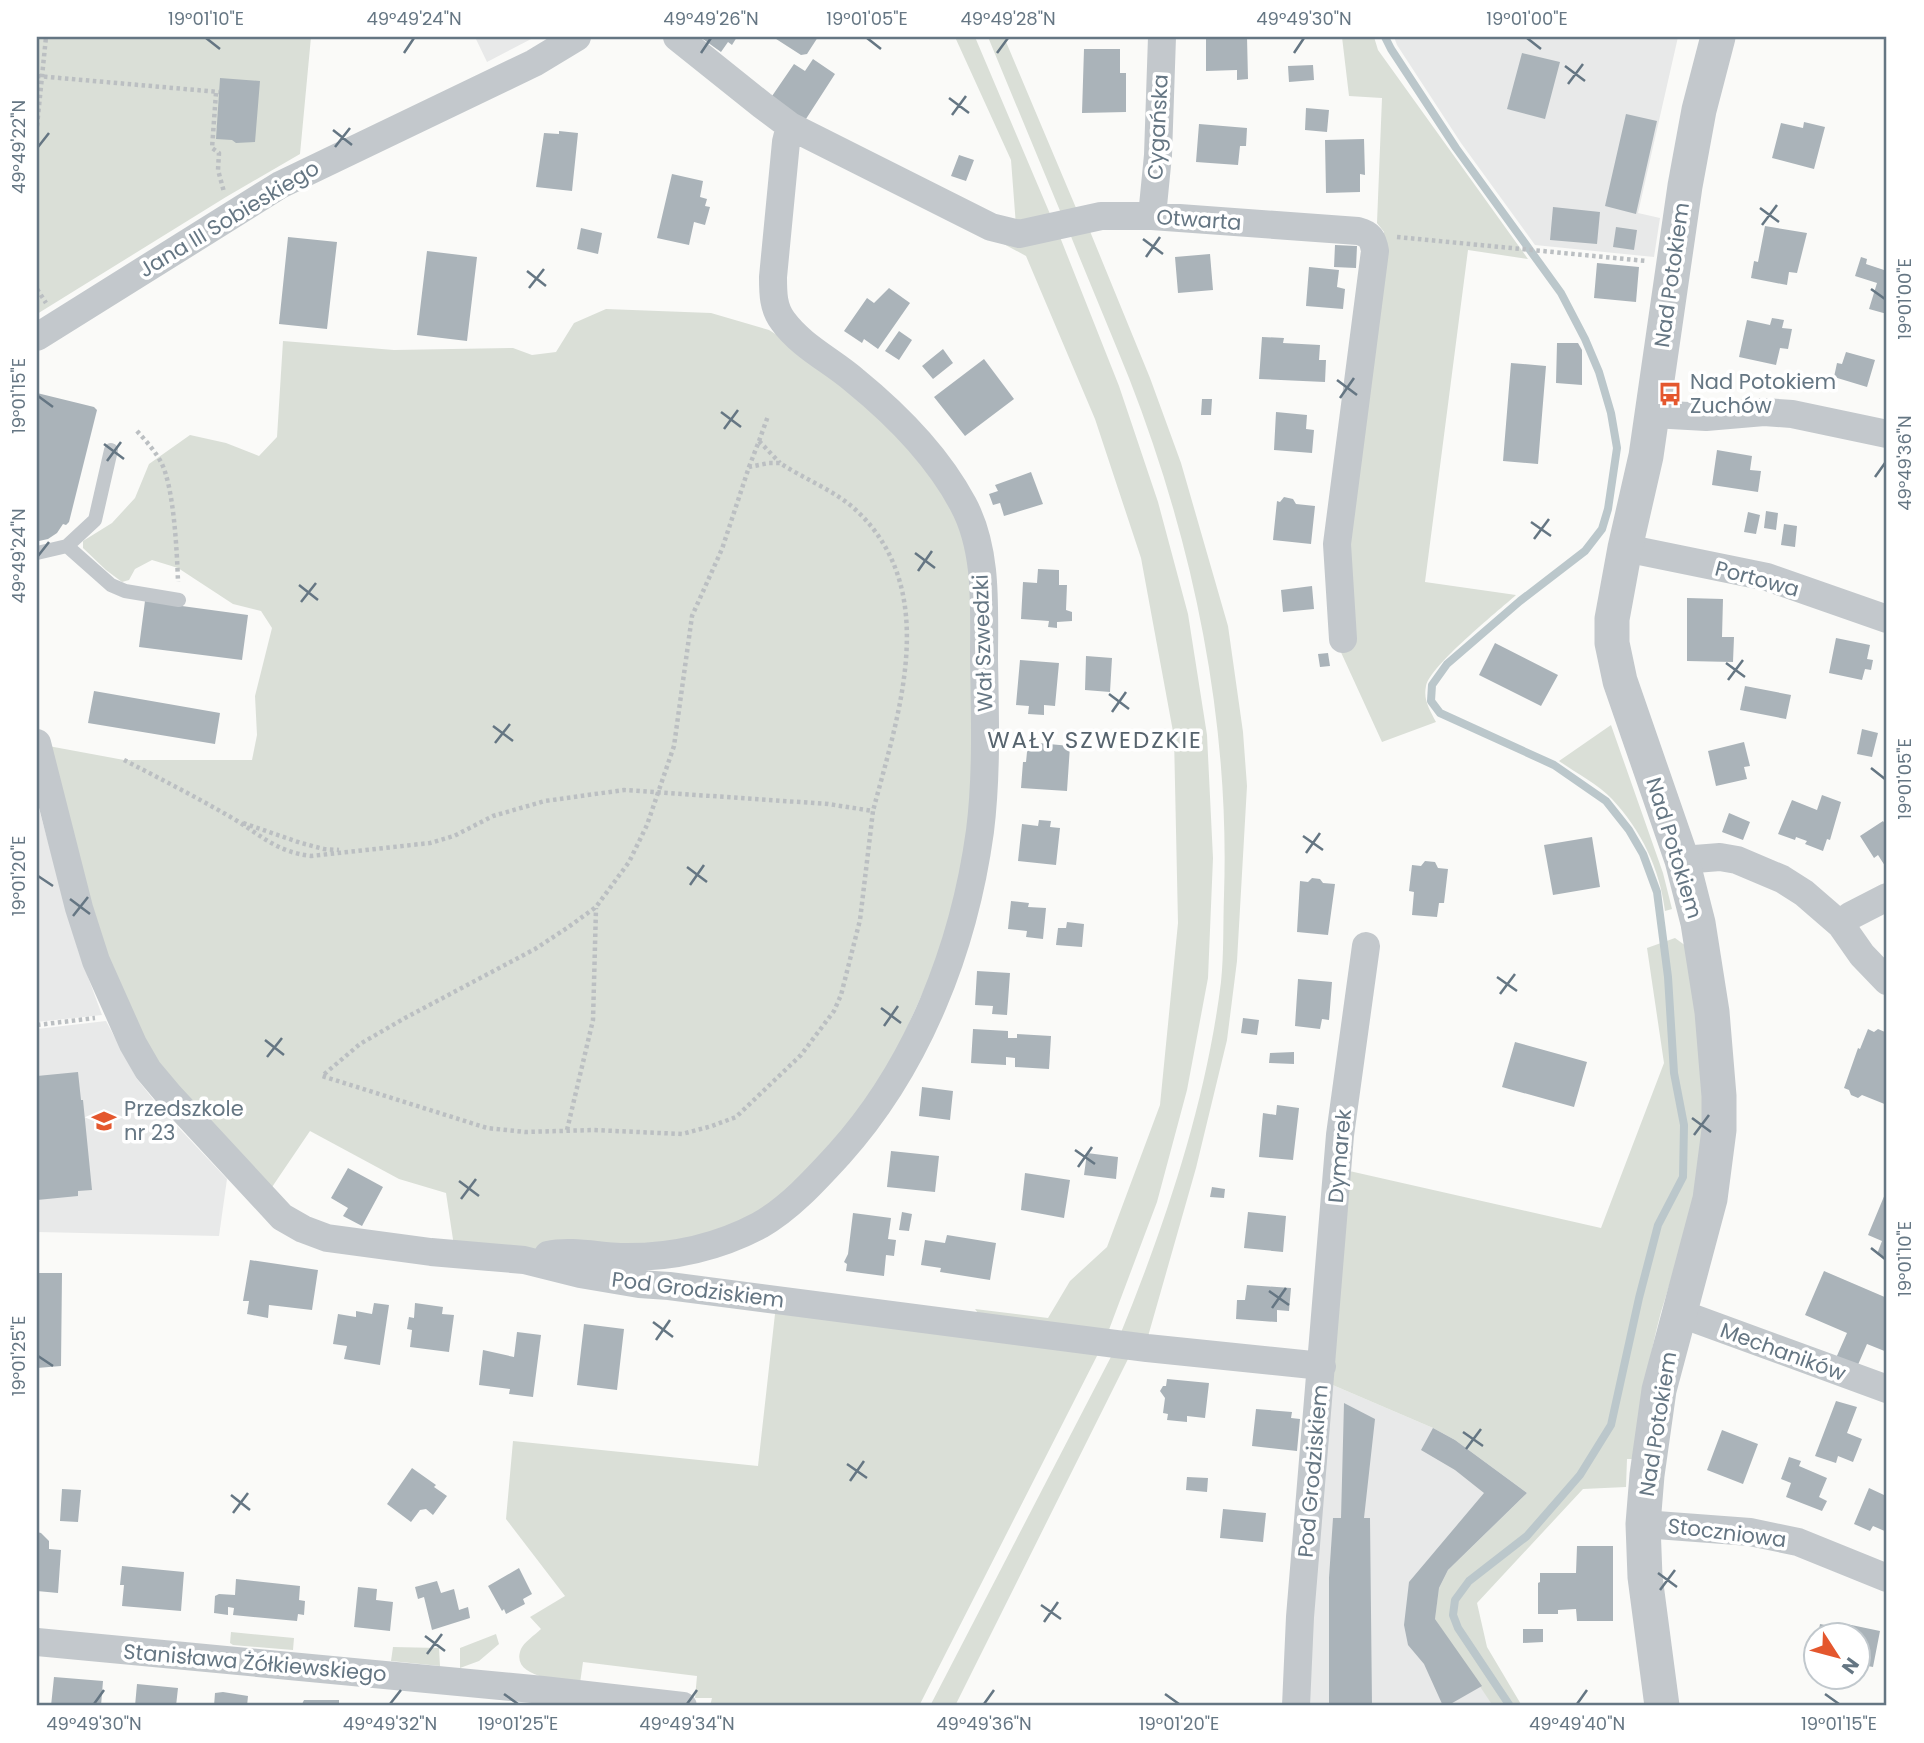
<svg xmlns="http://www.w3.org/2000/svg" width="1924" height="1743" font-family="Poppins,sans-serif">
  <rect width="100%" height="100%" fill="#fafaf8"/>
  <path fill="#e8e9e9" d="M475 37H535L487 62Z
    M1394 37H1678L1638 213 1660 218 1654 257 1535 245 1461 143 1397 45Z
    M37 802 78 950 102 1015 37 1022Z
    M106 1021 137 1079 161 1109 227 1179 219 1236 37 1232V1029Z
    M1328 1383 1433 1428 1455 1440 1527 1493 1448 1570 1439 1588 1482 1686 1493 1706H1307Z"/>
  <path fill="#dadfd7" d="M37 37H311L300 154 226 197 37 314Z
    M955 37H975L1053 221 1016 226 1011 160Z
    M988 37H1004L1079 215 1063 218Z
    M1342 37H1374L1378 50 1528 259 1468 250 1425 582 1516 595C1497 612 1431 665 1426 686 1423 700 1430 710 1436 722L1382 742 1339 648 1343 544 1384 232 1377 223 1382 98 1349 96Z
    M1087 224 1150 378 1181 463 1228 626 1243 732 1247 786 1237 961 1227 1040 1196 1168 1147 1340 1120 1335C1166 1222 1206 1103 1221 982 1224 954 1223 924 1224 895 1230 719 1193 542 1129 378 1109 328 1088 279 1068 229Z
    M1058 232 1119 386 1158 502 1188 614 1207 735 1213 858 1208 978 1187 1090 1157 1202 1107 1335 984 1321 975 1309 1048 1318 1070 1281 1107 1247 1160 1105 1178 923 1174 737 1141 558 1095 419 1026 256 1000 242Z
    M606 309 711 313 769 330 820 362 903 431 969 534 980 735 957 916 881 1086 799 1185 730 1233 620 1252 454 1246 446 1193 399 1179 310 1131 268 1193 199 1120 126 1015 43 745 124 760H252L257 735 255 696 272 628 261 611 233 604 178 568 152 560 135 569 129 580 122 582 106 570 83 548V541L112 523 135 498 149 464 190 435 226 443 259 456 277 437 283 341 394 350 513 348 532 355 556 352 574 323Z
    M1611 725 1663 873 1672 909 1665 911C1660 869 1641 830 1612 799 1598 784 1576 773 1559 761Z
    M1675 938 1686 946C1699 1029 1712 1117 1694 1200 1686 1238 1672 1275 1661 1312 1648 1360 1641 1409 1634 1459H1627L1626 1487 1583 1489 1477 1603 1487 1647 1522 1706H1493L1435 1619 1439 1588 1448 1570 1527 1493 1455 1440 1433 1428 1328 1383 1345 1170 1601 1228 1664 1063 1647 948Z
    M776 1305 1099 1352 919 1706H710L712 1698H695L697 1676 583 1662 580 1683C562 1680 509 1678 521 1649 524 1642 535 1635 541 1629L530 1617 565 1596 506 1519 513 1441 758 1466Z
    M1114 1351 1131 1353 955 1706H930Z
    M231 1632 294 1638 293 1650 233 1645 230 1643Z
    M496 1634 499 1644 479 1661 460 1668V1648Z
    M393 1647 439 1648 440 1666 391 1661Z"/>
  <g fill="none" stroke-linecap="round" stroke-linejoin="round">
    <path stroke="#bbc7cb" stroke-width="8" d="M1385 37 1391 49 1456 148 1561 293 1585 339 1599 372 1611 413 1617 448 1608 509 1602 529 1585 551 1520 601 1447 664 1432 685 1431 701 1440 713 1554 765 1606 801 1629 830 1643 854 1657 892 1668 977 1674 1073 1684 1125 1683 1177 1658 1225 1639 1298 1611 1425 1580 1475 1527 1536 1469 1581 1455 1600 1453 1615 1458 1628 1510 1706"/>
  </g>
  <path fill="#aab3b9" d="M700 37H737L732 45 728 42 721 52Z
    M773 37H818L807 54 801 55Z
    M1206 37H1247L1248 79 1237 80V70L1206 71Z
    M1084 49H1120V73H1126V112L1082 113Z
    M1522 53 1560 62 1545 119 1507 109Z
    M813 59 835 74 804 122 770 99 794 64 805 71Z
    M1313 65 1314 80 1289 82 1288 66Z
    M220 78 260 81 255 142 236 143 232 140 216 139Z
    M1306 108 1329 110 1327 132 1305 130Z
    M1626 114 1657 121 1636 214 1605 206Z
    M1804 122 1825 127 1814 169 1772 158 1781 123 1803 128Z
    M1199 124 1247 128 1246 146H1240L1238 165 1196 162Z
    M559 131 578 133 572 191 536 187 544 133 559 134Z
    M1364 139 1365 175 1360 174V192L1326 193 1325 140Z
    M959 155 974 160 966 181 951 176Z
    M672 174 703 181 700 197 707 199 705 206 710 207 705 225 694 222 689 245 657 238Z
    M1553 207 1600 212 1597 244 1550 240Z
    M1765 226 1807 233 1797 273 1789 272 1787 285 1751 278 1754 261 1758 262Z
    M1616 227 1637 230 1634 250 1613 247Z
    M581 228 602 233 598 254 577 249Z
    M288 237 337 242 327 329 279 324Z
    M1335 245 1357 246 1356 268 1334 267Z
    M427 251 477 257 467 341 417 335Z
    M1210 254 1213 290 1178 293 1175 257Z
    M1861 257 1867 259 1866 264 1887 271V314L1869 309 1877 283 1855 276Z
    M1597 263 1639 267 1636 302 1594 298Z
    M1309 267 1339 270 1337 287 1345 289 1343 309 1306 306Z
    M889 288 910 303 878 349 864 339 862 343 844 331 867 298 874 303Z
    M1772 318 1784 320 1782 328 1792 329 1788 349 1780 348 1776 365 1739 357 1747 320 1770 325Z
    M899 331 912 340 899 360 885 351Z
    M1262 337 1284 338 1283 343 1320 345 1319 360H1326L1325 382 1259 379Z
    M1557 343H1578L1582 350V385L1556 383Z
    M943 349 953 363 933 379 922 366Z
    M1846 352 1875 360 1867 387 1834 377 1837 363 1842 364Z
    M984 359 1014 399 965 436 934 397Z
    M1511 363 1546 366 1538 464 1503 461Z
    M37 393 94 407 97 410 69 522 66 525 63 524 57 533 48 539 39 541H37Z
    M1202 399H1212L1211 415H1201Z
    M1276 412 1307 415 1306 429 1314 430 1312 453 1274 450Z
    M1717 450 1752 456 1750 470 1761 471 1758 492 1712 485Z
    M1031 472 1043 504 1004 516 1000 503 993 505 989 494 998 491 995 485Z
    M1284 497 1293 499 1296 504 1315 506 1311 544 1273 540 1277 501 1280 502Z
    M1766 511 1778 513 1776 530 1764 528Z
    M1748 512 1760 515 1756 534 1744 532Z
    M1784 524 1797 526 1795 547 1781 545Z
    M1038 569 1059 570V585H1067L1066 610 1072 612V621L1057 622V628L1048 627 1049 621 1021 619 1023 582 1037 583Z
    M1312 586 1314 609 1283 612 1281 590Z
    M1687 598 1723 599 1722 637H1734L1733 662 1687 661Z
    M145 601 248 615 242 660 139 647Z
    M1836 638 1870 645 1867 659 1873 660 1871 670 1865 669 1862 680 1829 673Z
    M1495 643 1558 675 1541 706 1479 675Z
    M1328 653 1330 666 1320 667 1318 654Z
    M1086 656 1112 658 1110 692 1085 690Z
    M1020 660 1059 663 1055 706 1044 705V715L1028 714 1029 706 1016 705Z
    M1745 686 1791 695 1786 719 1740 710Z
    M94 691 220 713 215 744 88 723Z
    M1862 729 1878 733 1872 757 1857 754Z
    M1028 742 1070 746 1067 791 1021 788 1023 762H1026Z
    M1744 742 1750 766 1744 767 1747 779 1716 786 1708 751Z
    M1822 795 1841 802 1830 840 1827 839 1823 851 1805 844 1807 841 1796 837 1795 840 1778 834 1792 800 1817 810Z
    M1729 813 1750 822 1743 840 1722 832Z
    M1039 820 1051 821 1050 827 1060 828 1056 865 1018 861 1022 824 1038 826Z
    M1883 821 1887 827V869L1878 855 1874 858 1860 836Z
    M1592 837 1600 887 1553 895 1544 845Z
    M1425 861 1435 862 1438 868 1448 869 1444 903H1439L1437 917 1412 915 1414 892 1409 891 1412 865 1421 866Z
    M1312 878 1320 879 1323 883 1335 884 1328 935 1297 932 1300 881 1308 882Z
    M1011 901 1029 903 1028 907 1046 908 1043 939 1026 937 1027 931 1008 929Z
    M1067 922 1084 924 1082 947 1056 945 1058 928H1066Z
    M977 971 1010 973 1007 1015 992 1014 993 1006 975 1005Z
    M1298 979 1332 982 1329 1020 1322 1019 1320 1029 1295 1026Z
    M1243 1018 1259 1020 1257 1035 1241 1033Z
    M973 1029 1008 1031V1038H1017V1034L1051 1036 1049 1069 1015 1067V1058L1006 1057V1065L971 1063Z
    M1868 1029 1874 1032 1878 1029 1885 1032 1887 1037V1105L1862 1095 1858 1098 1851 1095 1849 1090 1844 1088 1858 1048 1860 1049Z
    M1515 1042 1587 1062 1574 1107 1502 1087Z
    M1294 1052V1064L1269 1063 1270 1053Z
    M78 1072 81 1100H83L92 1190 78 1191V1196L37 1200V1076Z
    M922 1087 953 1091 950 1120 919 1116Z
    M1277 1105 1299 1108 1293 1160 1259 1157 1263 1113 1276 1115Z
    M891 1151 939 1156 935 1192 887 1187Z
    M1087 1153 1118 1157 1116 1179 1084 1175Z
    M348 1168 383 1187 362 1226 343 1216 348 1208 331 1198Z
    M1025 1173 1070 1180 1064 1218 1021 1210Z
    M1212 1187 1225 1189 1224 1198 1210 1197Z
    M1885 1194 1887 1195V1258L1877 1254 1882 1241 1868 1235Z
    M902 1212 912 1214 909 1231 899 1230Z
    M1248 1212 1286 1216 1283 1252 1244 1248Z
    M853 1213 891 1218 888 1239 896 1240 894 1256 886 1255 884 1276 846 1271 847 1264 844 1262 848 1254Z
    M947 1235 996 1243 990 1280 940 1272 941 1268 921 1265 925 1240 945 1243Z
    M250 1260 318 1270 312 1310 269 1305 268 1318 247 1314 249 1301H243Z
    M1824 1271 1887 1298V1352L1867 1344 1857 1367 1836 1358 1847 1333 1805 1315Z
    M37 1273H62L61 1366 37 1368Z
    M1247 1285 1291 1288 1289 1311 1277 1310V1322L1236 1319 1237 1300H1245Z
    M374 1303 389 1305 380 1365 344 1359 347 1346 333 1344 338 1314 356 1317V1311L372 1314Z
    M415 1303 443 1307 442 1314 454 1315 449 1352 410 1347 412 1330 407 1329 409 1317 414 1318Z
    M584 1324 624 1329 617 1390 577 1385Z
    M517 1332 541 1335 533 1397 509 1394 510 1389 479 1385 483 1350 514 1357Z
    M1167 1379 1209 1383 1205 1418 1187 1416V1422L1167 1420 1168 1414 1163 1413 1165 1398 1160 1391 1163 1386H1166Z
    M1836 1401 1857 1407 1847 1433 1862 1439 1853 1462 1838 1456 1836 1463 1815 1456Z
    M1344 1403 1375 1419 1364 1518H1370L1372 1706H1329V1578L1333 1518H1341Z
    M1256 1409 1292 1412 1291 1418 1300 1419 1297 1451 1252 1446Z
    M1433 1428 1455 1440 1527 1493 1448 1570 1439 1588 1435 1619 1482 1686 1447 1706H1443L1424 1664 1408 1645 1404 1625 1409 1582 1484 1493 1455 1470 1421 1450Z
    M1722 1430 1758 1444 1743 1484 1707 1470Z
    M1789 1457 1801 1461 1799 1466 1827 1478 1819 1497 1827 1501 1822 1511 1786 1497 1791 1483 1781 1479Z
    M412 1468 436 1485 434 1487 447 1496 433 1515 426 1509 420 1510 411 1522 387 1504Z
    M1187 1477 1208 1478 1207 1492 1186 1490Z
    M1869 1488 1884 1495 1887 1488V1532L1873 1526 1870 1531 1854 1524Z
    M62 1489 81 1490 78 1522 60 1521Z
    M1223 1509 1266 1513 1263 1542 1220 1538Z
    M37 1532 41 1533 49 1541V1549L61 1550 58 1593 37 1591Z
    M1577 1546H1613V1621H1577L1576 1609 1558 1610V1614H1538V1583L1540 1582V1573H1576Z
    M122 1566 184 1572 181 1611 122 1606 124 1585H120Z
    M519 1568 532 1594 523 1599 525 1604 506 1614 504 1609 502 1611 488 1586Z
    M236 1579 300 1586 299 1600 305 1601 304 1615 298 1614 297 1621 233 1615 234 1608 228 1607V1615L214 1613 215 1596 219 1594 235 1595Z
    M437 1581 441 1593 454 1589 459 1610 468 1607 470 1618 432 1630 424 1597 418 1599 415 1587Z
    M358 1587 377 1589 376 1600 393 1602 390 1631 354 1627Z
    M1837 1622 1880 1631 1873 1667 1857 1664V1634H1818L1820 1624 1836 1627Z
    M1523 1629H1543V1642L1523 1643Z
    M54 1677 103 1681 101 1706H51Z
    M137 1684 178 1688 176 1706H135Z
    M223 1692 248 1696 247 1706H214L215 1693Z
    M304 1700H339V1706H301Z"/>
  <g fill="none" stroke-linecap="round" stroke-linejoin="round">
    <path stroke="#bbbfc2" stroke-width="4.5" stroke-dasharray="3.5 3.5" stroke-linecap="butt" d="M37 76 219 92
      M216 93 212 148 219 153 218 170 224 192
      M37 126 46 37
      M1397 237 1646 261
      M37 289 46 303
      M137 431C146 441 155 451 161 462 174 487 177 552 178 582
      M759 441 768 416
      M749 467 759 441 780 463
      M124 760C161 779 198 798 234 819 262 836 277 852 311 856L430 843 454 836 493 816 545 801 624 790 828 804 873 811 860 920 841 995 834 1011 801 1055 736 1117 712 1126 682 1134 594 1130 525 1132 487 1128 322 1076 360 1044 405 1018 535 949 567 928 596 907 629 862 647 825 674 746 692 616 722 549 749 467 769 463H780C804 479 836 491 857 511 942 592 898 715 873 811
      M243 823 301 843 324 849 339 850
      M37 1025 95 1018
      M567 1130 593 1020 596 908"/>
    <path stroke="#c3c8cc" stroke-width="14" d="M67 546 95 520 111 450
      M37 553 67 546 111 585 125 591 179 600"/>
    <path stroke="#c3c8cc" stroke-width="28" d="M677 37 762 105 790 126 991 227 1019 234 1101 216H1152L1358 231C1370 234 1373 239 1375 251L1337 544 1343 639
      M1152 216 1158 155 1162 37
      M37 337 280 185 534 63 577 37
      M1653 414 1706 417 1764 412 1792 414 1887 434
      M1625 548 1767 577 1887 619
      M37 743 79 908 96 961 133 1044 148 1070 169 1095 282 1217 303 1229 327 1238 431 1252 524 1260 580 1274 639 1284 669 1286 1147 1348 1322 1366
      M1682 860 1720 857 1737 860 1782 879 1804 893 1841 925 1862 955 1887 981
      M1841 925 1850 916 1887 897
      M548 1255C570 1250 597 1256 620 1257 669 1258 717 1248 760 1225 790 1208 816 1179 839 1154 918 1066 964 948 980 831 987 775 985 716 984 659 984 608 988 550 963 504 937 455 897 415 854 380 832 361 801 346 783 321 773 308 773 293 773 277L786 142 790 126
      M1679 1313 1887 1389
      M1643 1524 1750 1532 1798 1542 1887 1578
      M37 1642 543 1690 683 1706
      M1296 1706 1300 1617 1340 1135 1366 946"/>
    <path stroke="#c3c8cc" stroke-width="35" d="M1662 1706 1645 1577 1643 1524 1647 1475 1659 1390 1710 1199 1719 1130V1096L1712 1012 1698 923 1682 860 1620 681 1612 643V619L1625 548 1646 456 1685 186 1699 110 1718 37"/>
  </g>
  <path fill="none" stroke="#657683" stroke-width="2.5" d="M206 38 220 49M867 38 881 49M1527 38 1541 49M404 53 414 38M701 53 711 38M997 53 1008 38M1294 53 1304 38M1565 66 1585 81M1568 84 1583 64M949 98 969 113M952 115 966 96M333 130 352 145M38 147 49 133M335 147 350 128M1760 208 1779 222M1762 225 1777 205M1143 239 1163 254M1146 257 1160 237M527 271 546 286M529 288 544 269M1871 289 1885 299M1337 380 1357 395M38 396 53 407M1340 398 1354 378M721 412 741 427M724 429 738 410M104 444 124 459M107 461 121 442M1875 477 1885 463M1531 522 1551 536M1534 539 1549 519M915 553 935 568M38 556 49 542M918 571 932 551M299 585 318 600M301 602 316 583M1726 663 1745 677M1728 680 1743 660M1109 694 1129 709M1112 712 1126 692M493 726 513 741M495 743 510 724M1871 768 1885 779M1303 836 1323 850M1306 853 1320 833M687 867 707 882M38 876 53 886M690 885 704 865M70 899 90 914M73 916 88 897M1497 977 1517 991M1500 994 1515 974M881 1008 901 1023M884 1026 898 1006M265 1040 284 1055M267 1057 282 1038M1692 1118 1711 1132M1694 1135 1709 1115M1075 1150 1095 1164M1078 1167 1092 1147M459 1181 479 1196M461 1199 476 1179M1871 1248 1885 1259M1269 1291 1289 1305M1272 1308 1286 1288M653 1322 673 1337M656 1340 670 1320M38 1356 53 1366M1463 1432 1483 1446M1466 1449 1481 1429M847 1464 867 1478M850 1481 864 1461M231 1495 250 1510M233 1513 248 1493M1658 1573 1677 1587M1660 1590 1675 1570M1041 1605 1061 1619M1044 1622 1058 1602M425 1636 445 1651M427 1654 442 1634M504 1694 518 1704M1165 1694 1179 1704M1825 1694 1839 1704M94 1704 104 1690M390 1704 401 1690M687 1704 697 1690M984 1704 994 1690M1577 1704 1587 1690"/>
  <defs>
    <g id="bus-bare" transform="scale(1.89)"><path d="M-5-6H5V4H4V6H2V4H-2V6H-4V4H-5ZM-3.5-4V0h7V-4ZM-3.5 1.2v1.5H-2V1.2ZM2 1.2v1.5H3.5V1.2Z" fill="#e4572e" stroke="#fff" stroke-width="2.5" paint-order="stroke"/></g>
    <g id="school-bare" transform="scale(1.89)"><path d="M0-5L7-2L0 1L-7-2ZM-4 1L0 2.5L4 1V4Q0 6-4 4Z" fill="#e4572e" stroke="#fff" stroke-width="2.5" paint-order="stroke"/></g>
  </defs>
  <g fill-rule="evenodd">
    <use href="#bus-bare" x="1670" y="394"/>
    <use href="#school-bare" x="104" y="1121"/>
  </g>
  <g text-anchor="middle" stroke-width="7" stroke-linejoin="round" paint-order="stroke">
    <g font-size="21" fill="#657683" stroke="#fff">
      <text transform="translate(1158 127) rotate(-87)" y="7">Cygańska</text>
      <text transform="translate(229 219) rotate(-31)" y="7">Jana III Sobieskiego</text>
      <text transform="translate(1199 220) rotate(4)" y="7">Otwarta</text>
      <text transform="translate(1672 275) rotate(-82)" y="7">Nad Potokiem</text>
      <text transform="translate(1757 579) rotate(15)" y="7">Portowa</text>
      <text transform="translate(983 643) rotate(-92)" y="7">Wał Szwedzki</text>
      <text transform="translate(1674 848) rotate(73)" y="7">Nad Potokiem</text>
      <text transform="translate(1340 1156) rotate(-85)" y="7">Dymarek</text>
      <text transform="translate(698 1290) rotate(7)" y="7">Pod Grodziskiem</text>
      <text transform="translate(1783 1352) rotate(20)" y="7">Mechaników</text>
      <text transform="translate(1658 1424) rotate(-81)" y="7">Nad Potokiem</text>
      <text transform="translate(1313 1471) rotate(-85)" y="7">Pod Grodziskiem</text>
      <text transform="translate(1727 1533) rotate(7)" y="7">Stoczniowa</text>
      <text transform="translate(255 1663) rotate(5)" y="7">Stanisława Żółkiewskiego</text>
    </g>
    <g font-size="21" fill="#657683" stroke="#fff" text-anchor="start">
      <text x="1690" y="389">Nad Potokiem<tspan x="1690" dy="24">Zuchów</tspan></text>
      <text x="124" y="1116">Przedszkole<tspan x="124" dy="24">nr 23</tspan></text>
    </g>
    <g font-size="23" letter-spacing="2" fill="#57646e" stroke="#fff">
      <text x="1095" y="748">WAŁY SZWEDZKIE</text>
    </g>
  </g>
  <rect width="1924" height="1743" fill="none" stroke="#ffffff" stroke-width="77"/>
  <g transform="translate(1837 1656) rotate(126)"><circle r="33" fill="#ffffff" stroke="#c1c8cd" stroke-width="2"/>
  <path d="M0-5L12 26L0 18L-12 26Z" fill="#e4572e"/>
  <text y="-10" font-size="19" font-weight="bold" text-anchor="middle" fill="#657683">N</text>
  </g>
  <rect x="38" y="38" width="1847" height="1666" fill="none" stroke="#657683" stroke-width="2.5"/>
  <g font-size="18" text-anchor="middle" fill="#657683">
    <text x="206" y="25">19°01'10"E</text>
    <text x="414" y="25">49°49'24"N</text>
    <text x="711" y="25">49°49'26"N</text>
    <text x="867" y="25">19°01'05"E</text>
    <text x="1008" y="25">49°49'28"N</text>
    <text x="1304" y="25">49°49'30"N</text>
    <text x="1527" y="25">19°01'00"E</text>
    <text transform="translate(19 147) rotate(-90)" y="6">49°49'22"N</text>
    <text transform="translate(1905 299) rotate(-90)" y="6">19°01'00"E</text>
    <text transform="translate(19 396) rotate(-90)" y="6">19°01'15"E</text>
    <text transform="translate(1905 463) rotate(-90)" y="6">49°49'36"N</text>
    <text transform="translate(19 556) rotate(-90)" y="6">49°49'24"N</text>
    <text transform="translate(1905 779) rotate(-90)" y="6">19°01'05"E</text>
    <text transform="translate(19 876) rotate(-90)" y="6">19°01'20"E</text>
    <text transform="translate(1905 1259) rotate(-90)" y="6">19°01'10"E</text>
    <text transform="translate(19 1356) rotate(-90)" y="6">19°01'25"E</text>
    <text x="94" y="1730">49°49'30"N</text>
    <text x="390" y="1730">49°49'32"N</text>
    <text x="518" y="1730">19°01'25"E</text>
    <text x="687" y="1730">49°49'34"N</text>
    <text x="984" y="1730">49°49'36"N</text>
    <text x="1179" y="1730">19°01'20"E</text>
    <text x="1577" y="1730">49°49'40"N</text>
    <text x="1839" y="1730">19°01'15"E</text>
  </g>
</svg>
